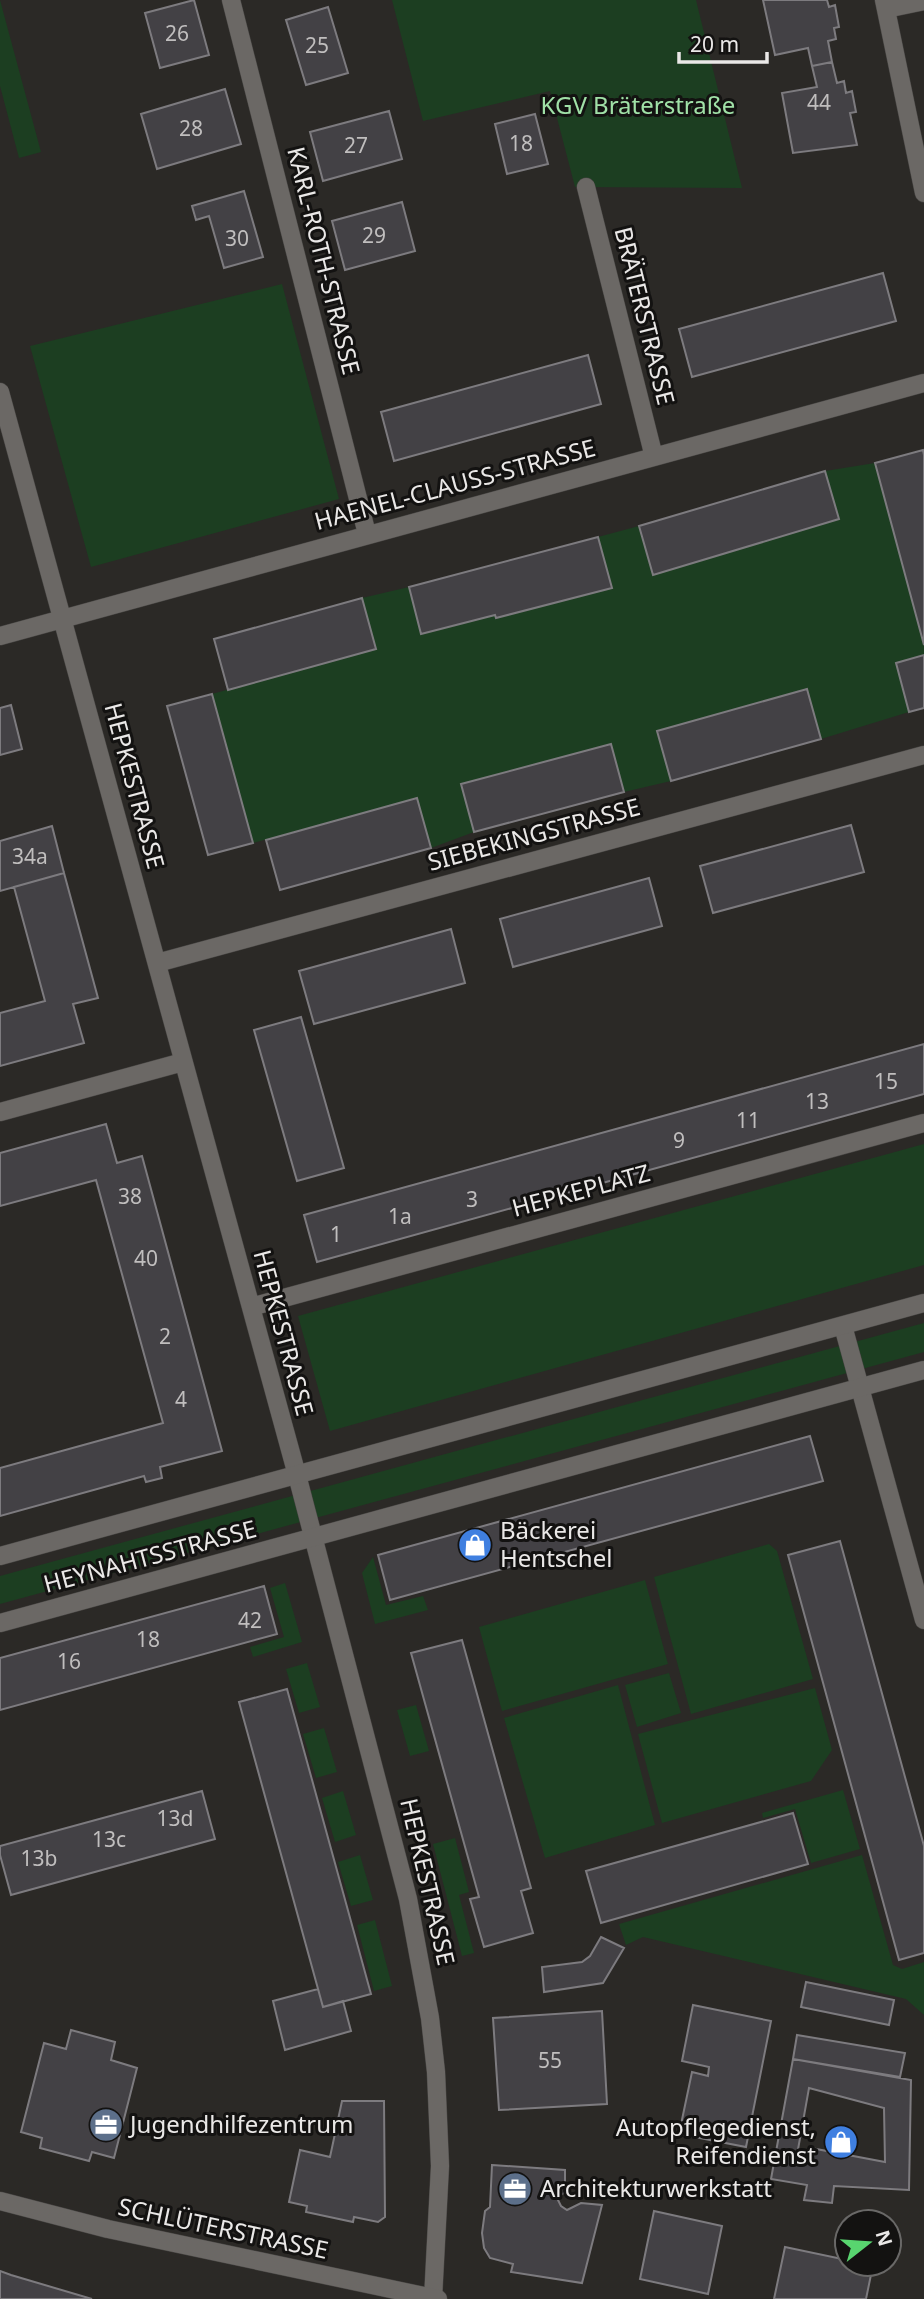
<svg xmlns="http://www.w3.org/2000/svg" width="924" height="2299" font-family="'Noto Sans',sans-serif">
  <rect width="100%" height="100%" fill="#2b2926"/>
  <path fill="#1c3e21" d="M0 0 41 152 19 158 0 86Z
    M392 0H696L742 188 575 187 550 91 423 121Z
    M282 284 339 499 91 567 30 346Z
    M875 463 924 645V655L896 663 909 712 821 739 807 689 657 731 671 781 624 792 611 744 461 785 474 832 431 848 416 798 253 843 212 694 375 649 362 598 409 587 422 634 495 615 497 618 611 588 598 537 639 526 654 575 838 519 825 471Z
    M924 1144V1265L330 1431 298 1316Z
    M924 1323V1352L0 1604V1576Z
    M769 1544 777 1551 813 1679 691 1714 654 1577Z
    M373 1557 386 1605 423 1596 428 1610 375 1624 362 1573Z
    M645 1580 668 1664 502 1711 479 1627Z
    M285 1583 302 1642 253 1657 250 1647 284 1637 270 1588Z
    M307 1663 320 1707 299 1713 286 1669Z
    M669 1673 681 1713 637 1727 625 1685Z
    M618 1685 655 1825 545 1858 504 1718Z
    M815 1688 832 1750 811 1781 662 1823 638 1734Z
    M416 1705 429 1751 410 1756 397 1710Z
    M324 1728 337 1772 316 1778 303 1734Z
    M843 1790 860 1849 811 1863 795 1809 763 1818 762 1813Z
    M343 1791 356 1835 335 1842 322 1798Z
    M455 1838 469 1892 459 1895 474 1953 462 1956 433 1844Z
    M360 1855 373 1900 351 1906 338 1862Z
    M862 1855 893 1965 902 1969 924 1962V2015L906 1999 643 1937 626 1945 619 1924Z
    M375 1920 392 1986 374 1991 357 1925Z"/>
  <path fill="#434145" stroke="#7d7b7f" stroke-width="2" fill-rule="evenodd" d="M194 0 209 55 160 68 145 13Z
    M763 0H827L829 7 835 5 839 27 834 28 836 39 828 41 832 62 812 66 808 48 775 55Z
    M328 7 348 73 306 85 286 20Z
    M832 62 837 83 844 81 846 93 852 91 856 112 850 113 857 145 793 153 782 93 817 87 812 66Z
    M225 89 241 144 157 169 141 114Z
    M389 111 402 159 323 181 310 132Z
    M535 114 548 164 507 174 495 124Z
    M244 191 263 257 224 268 209 216 196 220 192 206Z
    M402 202 415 251 345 270 332 221Z
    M883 273 896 321 692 377 679 329Z
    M588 355 601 404 394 461 381 412Z
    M923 450 924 455V645L875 463Z
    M825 471 839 519 653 575 639 526Z
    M598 537 612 588 496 618 495 615 421 634 409 587Z
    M362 598 376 649 228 690 214 639Z
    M924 655V708L909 712 896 663Z
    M807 689 821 739 671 781 657 731Z
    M212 694 253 843 208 855 167 706Z
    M11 705 22 749 0 755V708Z
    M611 744 624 792 474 832 461 784Z
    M417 798 431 848 280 890 266 840Z
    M851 825 864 872 713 913 700 866Z
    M52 826 64 873 0 891V841Z
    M64 873 98 998 73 1004 84 1043 0 1066V1013L45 1001 14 887Z
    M649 878 662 926 513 967 500 919Z
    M451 929 465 983 314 1024 299 971Z
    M301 1017 344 1168 297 1181 254 1030Z
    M924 1044V1094L317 1262 304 1215Z
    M106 1124 117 1163 142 1156 222 1451 160 1467 162 1478 146 1482 144 1476 0 1516V1468L163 1423 96 1180 0 1206V1153Z
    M810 1436 823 1481 390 1600 378 1555Z
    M840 1541 924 1846V1953L899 1960 788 1555Z
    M264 1586 277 1634 0 1710V1658Z
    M462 1640 531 1888 521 1891 533 1933 484 1947 470 1899 479 1897 411 1653Z
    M287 1689 371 1994 323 2007 239 1702Z
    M202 1791 215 1839 11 1895 0 1855V1846Z
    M793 1813 808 1864 601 1923 586 1871Z
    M601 1937 624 1948 603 1983 544 1992 542 1967 582 1962 590 1956Z
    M806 1982 894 2000 889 2025 801 2007Z
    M318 1989 323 2007 343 2001 351 2031 285 2050 273 2001Z
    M693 2005 771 2021 746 2147 679 2134 692 2072 708 2076 709 2067 682 2061Z
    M602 2011 607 2104 499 2110 493 2018Z
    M71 2030 115 2042 111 2060 137 2068 114 2158 92 2152 89 2161 40 2148 42 2138 21 2132 44 2043 66 2049Z
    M797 2035 905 2053 900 2077 793 2059Z
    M793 2059 911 2080 909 2190 834 2186 832 2203 804 2200 807 2185 771 2179ZM809 2088 884 2108 885 2162 816 2149 813 2159 797 2155Z
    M342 2101H384L385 2217 378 2222 354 2217 353 2222 306 2212 307 2206 289 2202 300 2150 330 2157Z
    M492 2165 565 2170V2192L557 2198 561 2206 567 2210 581 2203 602 2205 582 2283 511 2272 513 2264 490 2258 484 2248 482 2233 485 2211 490 2207Z
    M654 2211 722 2226 708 2294 640 2279Z
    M785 2247 847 2260V2264L873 2265 866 2299H774Z
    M0 2271 11 2275 92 2299H0Z"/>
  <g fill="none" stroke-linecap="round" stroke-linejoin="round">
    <g stroke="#474543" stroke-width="19">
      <path id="minor" d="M231 0 367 534
        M884 0 924 193
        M886 9 924 1
        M586 187 654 457
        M0 392 297 1475 408 1899 430 2018 436 2072 440 2166 433 2299
        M0 636 924 383
        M157 963 924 755
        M0 1112 183 1062
        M251 1307 924 1123
        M843 1326 924 1620"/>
    </g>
    <g stroke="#474543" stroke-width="19">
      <path id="tertiary" d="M0 1556 924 1303
        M0 1623 924 1370
        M0 2201 108 2229 438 2299"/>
    </g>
    <use href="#minor" stroke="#6b6865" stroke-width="18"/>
    <use href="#tertiary" stroke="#6b6865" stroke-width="18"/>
  </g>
  <defs>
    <g id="shop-disc" transform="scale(1.75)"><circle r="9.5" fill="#3f7fe0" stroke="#131211"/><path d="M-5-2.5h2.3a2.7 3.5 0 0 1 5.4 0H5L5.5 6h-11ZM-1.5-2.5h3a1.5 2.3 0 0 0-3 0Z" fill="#fff"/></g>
    <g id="office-disc" transform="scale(1.75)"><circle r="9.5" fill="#5c6f8a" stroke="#131211"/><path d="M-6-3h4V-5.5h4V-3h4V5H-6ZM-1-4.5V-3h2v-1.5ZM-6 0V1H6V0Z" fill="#fff"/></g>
  </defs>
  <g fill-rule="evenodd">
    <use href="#shop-disc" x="475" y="1545"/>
    <use href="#office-disc" x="106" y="2125"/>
    <use href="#shop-disc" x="841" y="2142"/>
    <use href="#office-disc" x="515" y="2189"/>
  </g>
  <g text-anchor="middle" stroke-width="6" stroke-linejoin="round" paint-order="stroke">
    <g font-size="21" fill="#c0bebe">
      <text x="177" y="41">26</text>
      <text x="317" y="53">25</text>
      <text x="819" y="110">44</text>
      <text x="191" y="136">28</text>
      <text x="521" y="151">18</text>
      <text x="356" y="153">27</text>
      <text x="374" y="243">29</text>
      <text x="237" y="246">30</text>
      <text x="30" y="864">34a</text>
      <text x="886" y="1089">15</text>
      <text x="817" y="1109">13</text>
      <text x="748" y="1128">11</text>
      <text x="679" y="1148">9</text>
      <text x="130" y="1204">38</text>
      <text x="472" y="1207">3</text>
      <text x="400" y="1224">1a</text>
      <text x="336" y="1242">1</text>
      <text x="146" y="1266">40</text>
      <text x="165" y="1344">2</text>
      <text x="181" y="1407">4</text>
      <text x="250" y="1628">42</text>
      <text x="148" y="1647">18</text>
      <text x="69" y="1669">16</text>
      <text x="175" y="1826">13d</text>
      <text x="109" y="1847">13c</text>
      <text x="39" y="1866">13b</text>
      <text x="550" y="2068">55</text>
    </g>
    <g font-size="24" fill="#a0e1a7" stroke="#131211">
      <text x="638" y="114">KGV Bräterstraße</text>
    </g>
    <g font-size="24" fill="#eae8e7" stroke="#131211">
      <text transform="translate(323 261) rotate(76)" y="8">KARL-ROTH-STRASSE</text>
      <text transform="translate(644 316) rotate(76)" y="8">BRÄTERSTRASSE</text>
      <text transform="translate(455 485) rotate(-15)" y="8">HAENEL-CLAUSS-STRASSE</text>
      <text transform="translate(134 786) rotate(75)" y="8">HEPKESTRASSE</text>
      <text transform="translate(534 835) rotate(-15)" y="8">SIEBEKINGSTRASSE</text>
      <text transform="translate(581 1191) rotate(-15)" y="8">HEPKEPLATZ</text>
      <text transform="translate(283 1333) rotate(75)" y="8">HEPKESTRASSE</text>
      <text transform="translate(150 1557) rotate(-15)" y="8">HEYNAHTSSTRASSE</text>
      <text transform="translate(427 1882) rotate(77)" y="8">HEPKESTRASSE</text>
      <text transform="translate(223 2229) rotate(12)" y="8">SCHLÜTERSTRASSE</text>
    </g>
    <g font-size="24" fill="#eae8e7" stroke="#131211" text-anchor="start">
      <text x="500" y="1539">Bäckerei<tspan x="500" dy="28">Hentschel</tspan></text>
      <text x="130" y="2133">Jugendhilfezentrum</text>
      <text x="816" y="2136" text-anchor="end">Autopflegedienst,<tspan x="816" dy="28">Reifendienst</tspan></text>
      <text x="540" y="2197">Architekturwerkstatt</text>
    </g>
  </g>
  <g transform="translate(868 2243) rotate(73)"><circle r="33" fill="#131211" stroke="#696867" stroke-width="2"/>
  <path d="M0-5L12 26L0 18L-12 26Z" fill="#58d56f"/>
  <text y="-10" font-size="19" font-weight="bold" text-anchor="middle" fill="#eae8e7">N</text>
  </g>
  <path d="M679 52v10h88v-10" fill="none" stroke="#eae8e7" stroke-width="3.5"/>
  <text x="690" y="52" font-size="21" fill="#eae8e7" stroke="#131211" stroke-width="5" paint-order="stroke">20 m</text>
</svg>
